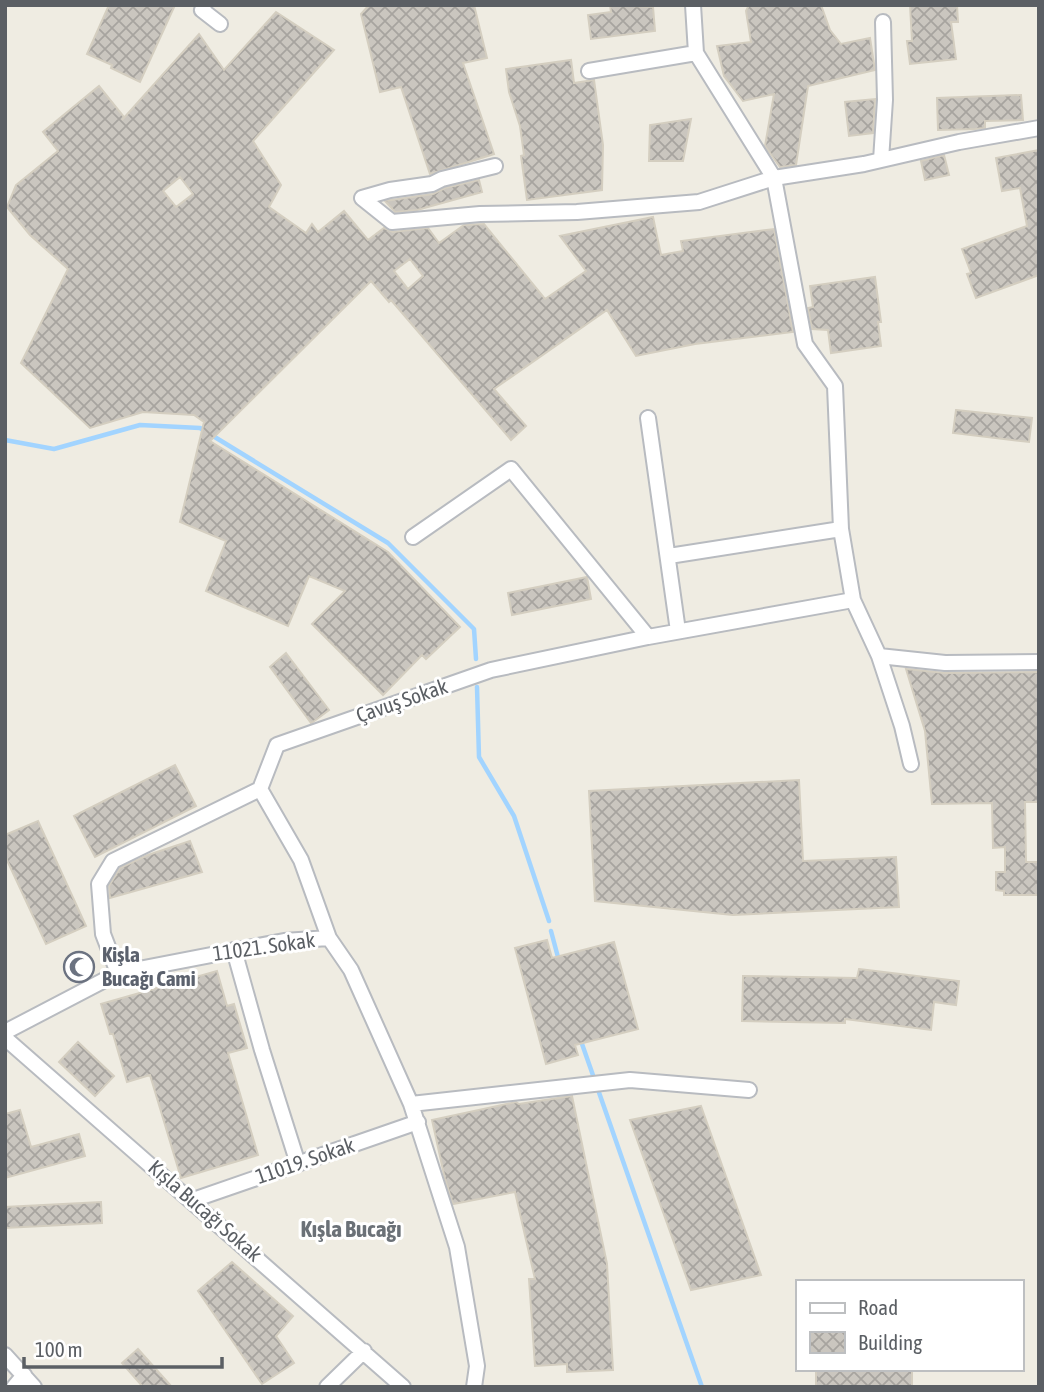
<svg xmlns="http://www.w3.org/2000/svg" width="1044" height="1392" font-family="'Asap Condensed',sans-serif">
  <defs>
    <pattern id="building-cross-hatch" width="8" height="8" patternUnits="userSpaceOnUse" patternTransform="scale(1.75)"><rect width="8" height="8" fill="#cac6bf"/><path d="M0 0l8 8M0 8l8-8" fill="none" stroke="#a7a49f"/></pattern>
  </defs>
  <rect width="100%" height="100%" fill="#efece2"/>
  <g fill="none" stroke-linecap="round" stroke-linejoin="round">
    <path stroke="#a2d4ff" stroke-width="4.5" d="M5 440 54 449 140 425 200 428 388 543 474 629 476 659
      M477 687 479 757 514 816 549 921
      M551 931 559 961
      M581 1041 702 1387"/>
  </g>
  <path fill="url(#building-cross-hatch)" stroke="#d4cec0" stroke-width="2" fill-rule="evenodd" d="M109 5H175L140 82 111 68 112 65 87 54Z
    M369 5H474L487 58 463 63 494 154 430 174 401 87 380 92 361 14Z
    M610 5 653 7 655 31 591 39 588 15 611 12Z
    M749 5H821L830 30 841 44 870 38 875 70 808 86 796 165 780 167 765 146 774 94 743 101 724 76 717 46 751 42 746 11Z
    M910 5H957L958 22H951L956 59 910 64 907 41H912Z
    M276 12 334 50 253 141 281 185 269 207 306 233 312 224 318 232 344 211 368 240 384 228 393 232 428 228 439 243 464 225 484 224 545 299 586 271 560 236 653 217 661 255 683 251 681 241 774 229 793 332 695 344 636 356 607 310 494 389 526 426 511 440 391 300 389 302 371 281 210 441 388 552 460 627 426 659 422 655 383 695 312 624 345 591 309 576 288 626 206 591 226 541 180 522 204 422 194 415 143 412 90 428 21 363 68 269 30 235 7 207 16 185 58 151 43 132 99 86 124 117 122 120 199 34 224 70ZM180 177 193 194 176 207 163 191ZM410 259 423 276 408 289 394 271Z
    M571 60 574 83 594 80 603 145 602 190 527 200 521 156 524 155 520 126 509 92 506 69Z
    M1021 95 1023 120 985 121V128L975 129 938 130 937 98Z
    M875 99 873 133 849 136 845 102Z
    M691 119 683 161H649L650 125Z
    M1039 150V275L976 298 967 274 971 273 962 249 1027 226 1020 188 1002 191 996 158Z
    M944 155 949 175 925 180 921 161Z
    M479 180 482 192 417 210 395 212 385 201 433 194 445 188Z
    M875 277 881 322H878L881 346 831 353 828 330 812 329 808 308 813 307 810 286Z
    M956 410 1032 418 1029 442 953 433Z
    M587 577 591 599 512 615 508 593Z
    M286 653 329 710 313 722 311 723 270 667Z
    M906 669 945 673 1039 672V802H1025L1026 862H1039V895H1004V891L996 890V872H1005V847L993 848 992 803 932 804 925 731Z
    M175 765 196 806 95 857 74 816Z
    M799 780 803 861 896 857 899 907 733 915 595 901 589 791Z
    M38 821 86 926 46 944 5 856V835Z
    M190 841 202 872 110 898 109 886 120 868 148 855Z
    M547 940 552 958 614 942 638 1029 575 1045 578 1055 546 1064 515 948Z
    M859 969 959 981 956 1005 934 1002 931 1030 845 1019V1023L742 1021 743 976 857 978Z
    M217 971 227 1006 234 1004 247 1048 228 1053 258 1155 181 1178 150 1075 127 1082 113 1034H110L101 1004Z
    M78 1042 114 1076 95 1096 59 1062Z
    M572 1096 607 1264 613 1370 567 1372V1364L535 1366 529 1279H535L515 1192 453 1204 445 1179 432 1120 516 1102 519 1104Z
    M701 1106 761 1275 691 1290 630 1120Z
    M20 1110 31 1147 79 1134 85 1156 5 1178V1114Z
    M101 1202 102 1223 5 1228V1207Z
    M232 1262 293 1316 276 1336 294 1363 262 1384 198 1291Z
    M138 1349 172 1387H143L122 1363Z
    M816 1369H912V1387H816Z"/>
  <g fill="none" stroke-linecap="round" stroke-linejoin="round">
    <g stroke="#b8bbc0" stroke-width="18">
      <path id="minor" d="M204 5 202 10 220 24
        M693 5 696 53 774 178 864 164 959 142 1039 128
        M589 71 696 53
        M881 160 885 100 883 22
        M362 198 392 222 480 214 577 212 699 202 774 178 805 344 835 386 841 529 853 600 879 656 902 726 911 764
        M362 198 390 190 432 184 442 179 495 166
        M648 418 678 631
        M413 537 511 469 648 637
        M669 556 841 529
        M879 656 945 663 1039 662
        M260 789 301 860 329 938 351 970 411 1104 457 1247 477 1366 474 1387
        M234 950 262 1050 298 1164
        M118 973 103 934 99 884 113 861 260 789 277 745 491 670 648 637 853 600
        M5 1032 118 973 284 941 329 938
        M5 1038 403 1387
        M411 1104 630 1080 749 1090
        M193 1200 418 1122
        M5 1355 34 1387
        M14 1387 24 1375
        M327 1387 364 1351"/>
    </g>
    <use href="#minor" stroke="#fff" stroke-width="14"/>
  </g>
  <defs>
    <g id="mosque-ring" transform="scale(1.575)"><circle r="9.5" fill="#fff" stroke="#6b7280" stroke-width="1.5"/><path d="M3.5-4.9A6 6 0 1 0 3.5 4.9A5 5 0 1 1 3.5-4.9Z" fill="#6b7280"/></g>
  </defs>
  <g fill-rule="evenodd">
    <use href="#mosque-ring" x="79" y="967"/>
  </g>
  <g text-anchor="middle" stroke-width="6" stroke-linejoin="round" paint-order="stroke">
    <g font-size="21" fill="#5b5f64" stroke="#fff">
      <text transform="translate(402 701) rotate(-19)" y="7">Çavuş Sokak</text>
      <text transform="translate(264 947) rotate(-8)" y="7">11021. Sokak</text>
      <text transform="translate(305 1161) rotate(-19)" y="7">11019. Sokak</text>
      <text transform="translate(205 1211) rotate(41)" y="7">Kışla Bucağı Sokak</text>
    </g>
    <g font-size="21" font-weight="bold" fill="#5b616d" stroke="#fff" text-anchor="start">
      <text x="102" y="962">Kişla<tspan x="102" dy="24">Bucağı Cami</tspan></text>
    </g>
    <g font-size="23" font-weight="bold" fill="#6b7177" stroke="#fff">
      <text x="351" y="1237">Kışla Bucağı</text>
    </g>
  </g>
  <rect width="1044" height="1392" fill="none" stroke="#5b5f64" stroke-width="14"/>
  <rect x="796" y="1280" width="228" height="91" fill="#ffffff" stroke="#bdbfc1" stroke-width="2"/>
  <rect x="810" y="1303" width="35" height="10" fill="#ffffff" stroke="#bdbfc1" stroke-width="2"/>
  <text x="858" y="1315" font-size="21" fill="#5b5f64">Road</text>
  <rect x="810" y="1332" width="35" height="21" fill="url(#building-cross-hatch)" stroke="#bdbfc1" stroke-width="2"/>
  <text x="858" y="1350" font-size="21" fill="#5b5f64">Building</text>
  <path d="M24 1357v10h198v-10" fill="none" stroke="#5b5f64" stroke-width="3.5"/>
  <text x="35" y="1357" font-size="21" fill="#5b5f64" stroke="#ffffff" stroke-width="5" paint-order="stroke">100 m</text>
</svg>
